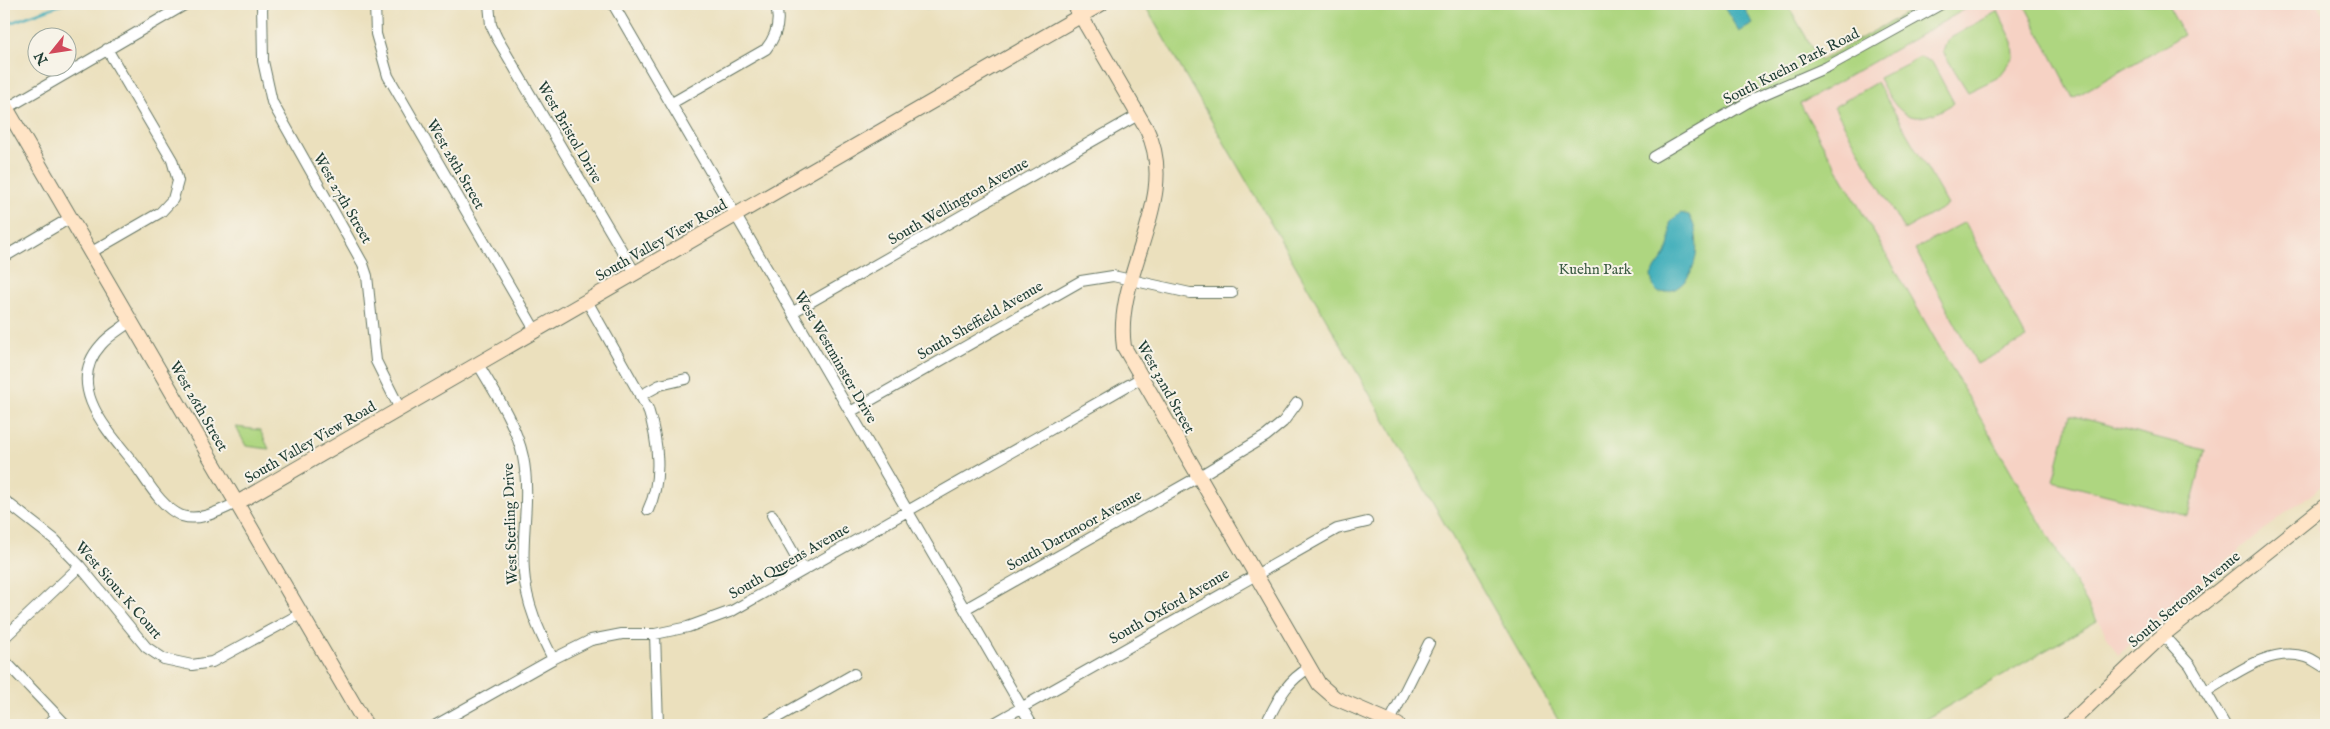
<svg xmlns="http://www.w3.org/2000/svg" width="2330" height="729" font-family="'IM FELL English',serif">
  <rect width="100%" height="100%" fill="#f7f3e8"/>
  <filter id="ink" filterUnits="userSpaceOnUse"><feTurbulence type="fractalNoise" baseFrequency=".02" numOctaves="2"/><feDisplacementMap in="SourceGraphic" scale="10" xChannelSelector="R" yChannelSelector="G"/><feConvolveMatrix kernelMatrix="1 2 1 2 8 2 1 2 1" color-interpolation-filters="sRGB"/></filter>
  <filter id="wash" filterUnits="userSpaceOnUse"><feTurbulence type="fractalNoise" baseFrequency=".0096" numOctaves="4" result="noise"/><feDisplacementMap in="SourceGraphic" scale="20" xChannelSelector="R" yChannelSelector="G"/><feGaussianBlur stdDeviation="1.12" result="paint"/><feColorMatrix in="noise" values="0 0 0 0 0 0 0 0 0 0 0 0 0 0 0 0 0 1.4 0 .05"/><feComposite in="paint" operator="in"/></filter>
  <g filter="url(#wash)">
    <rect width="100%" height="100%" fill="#ebe0bd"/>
    <path fill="#f6d2c4" d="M1974 4H2024L2073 98 2183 35 2167 4H2318L2326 18V481L2311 495 2287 511 2199 583 2118 655 1800 104Z
      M2326 520V543L2316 527Z"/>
    <path fill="#aed680" stroke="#668a5a" d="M1144 4H1787L1820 61 1923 4H1974L1800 104 2097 621 1915 725H1561Z
      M2024 4H2167L2184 35 2073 98Z
      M1998 11 2013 42 2014 57 1999 77 1968 92 1943 52 1947 40Z
      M1920 57 1932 62 1954 103C1913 129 1899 118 1879 78Z
      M1877 82 1948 205 1904 230 1834 107Z
      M1965 222 2026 338 1977 364 1915 249Z
      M2070 415 2205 450 2188 516 2053 481Z
      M236 427 260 430 269 449 246 446Z"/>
    <path fill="#3eadba" stroke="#2e7577" d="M1722 4H1756L1745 10 1753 24 1739 32Z
      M1680 213 1689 215C1705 241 1697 292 1659 293L1653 287 1651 275 1666 254 1670 243V223Z"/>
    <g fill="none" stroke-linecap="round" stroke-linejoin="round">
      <path stroke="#3eadba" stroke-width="2.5" d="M912 4 930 8 945 4
        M4 25 63 4"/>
    </g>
  </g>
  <g filter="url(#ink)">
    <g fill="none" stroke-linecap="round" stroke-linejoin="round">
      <g stroke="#667664" stroke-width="12">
        <path id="street" d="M262 4 263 61 272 102 363 264 367 276 376 361 400 409
          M375 4 376 34 388 76 535 330
          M489 4 491 25 497 38 635 273
          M613 4 1032 725
          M672 103 766 49C777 35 781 20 775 4
          M4 110 186 4
          M1654 157 1755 98 1827 67 1941 4
          M90 253 161 212 173 199 178 181 172 160 107 49
          M4 257 70 218
          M587 301 648 409C658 440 663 480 648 510
          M793 312 1138 115
          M131 321C121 329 109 335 101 345 63 387 110 433 136 466 148 483 162 508 182 516 201 522 220 510 237 503
          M478 364C495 393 516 424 523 457 531 496 521 534 524 572 526 604 539 631 553 659
          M640 396 660 385 686 379
          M850 412 1081 281 1113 276 1190 293H1232
          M4 500 54 539 80 566 146 647 164 659 192 665 212 662 302 613
          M772 515 803 570
          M965 609 1198 477 1266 436 1283 422 1297 403
          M655 634 658 725
          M2163 635 2190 665 2225 725
          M4 638 80 566
          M4 660 66 725
          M2205 692C2236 674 2269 646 2306 657 2313 659 2320 665 2326 668
          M47 725 57 716
          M436 725 553 659 591 640 622 634H655L688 627 732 611 1141 378
          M764 725 854 674
          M991 725 1337 529 1367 522
          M1265 725C1278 701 1284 683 1309 668
          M1388 725 1429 643"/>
      </g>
      <g stroke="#667664" stroke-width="16">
        <path id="secondary" d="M1074 4 1147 130C1181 200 1113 274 1124 347L1319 684 1335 698 1398 725
          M4 104 366 725
          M237 503 1101 4
          M2068 725 2163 635 2326 505"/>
      </g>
      <use href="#street" stroke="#fff" stroke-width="10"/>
      <use href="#secondary" stroke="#ffe4c6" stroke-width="14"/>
    </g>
  </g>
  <g text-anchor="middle" stroke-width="4" stroke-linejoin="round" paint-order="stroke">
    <g font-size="15" fill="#1f3d34" stroke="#f7f3e8">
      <text transform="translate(1791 66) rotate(-27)" y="5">South Kuehn Park Road</text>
      <text transform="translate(570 132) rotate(60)" y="5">West Bristol Drive</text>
      <text transform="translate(456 164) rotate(60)" y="5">West 28th Street</text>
      <text transform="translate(343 198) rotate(60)" y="5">West 27th Street</text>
      <text transform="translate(958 201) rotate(-30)" y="5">South Wellington Avenue</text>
      <text transform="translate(661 240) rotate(-30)" y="5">South Valley View Road</text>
      <text transform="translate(980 320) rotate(-30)" y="5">South Sheffield Avenue</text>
      <text transform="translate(836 357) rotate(60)" y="5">West Westminster Drive</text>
      <text transform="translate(1166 387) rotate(61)" y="5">West 32nd Street</text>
      <text transform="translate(199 406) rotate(60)" y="5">West 26th Street</text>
      <text transform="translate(310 442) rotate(-30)" y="5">South Valley View Road</text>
      <text transform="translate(510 524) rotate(-92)" y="5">West Sterling Drive</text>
      <text transform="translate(1074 530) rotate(-29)" y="5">South Dartmoor Avenue</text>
      <text transform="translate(789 561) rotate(-30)" y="5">South Queens Avenue</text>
      <text transform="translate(119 590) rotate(49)" y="5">West Sioux K Court</text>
      <text transform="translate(2184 599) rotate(-40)" y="5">South Sertoma Avenue</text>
      <text transform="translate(1169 606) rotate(-30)" y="5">South Oxford Avenue</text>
    </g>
    <g font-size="15" fill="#3c5c43" stroke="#f7f3e8">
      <text x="1595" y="274">Kuehn Park</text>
    </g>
  </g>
  <rect width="2330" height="729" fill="none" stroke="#f7f3e8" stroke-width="20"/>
  <g transform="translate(52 52) rotate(240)"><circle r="24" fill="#f7f3e8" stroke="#a1aaa0"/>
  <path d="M0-4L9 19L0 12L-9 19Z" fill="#d1495b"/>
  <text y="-8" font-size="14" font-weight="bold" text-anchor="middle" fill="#1f3d34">N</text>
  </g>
</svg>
